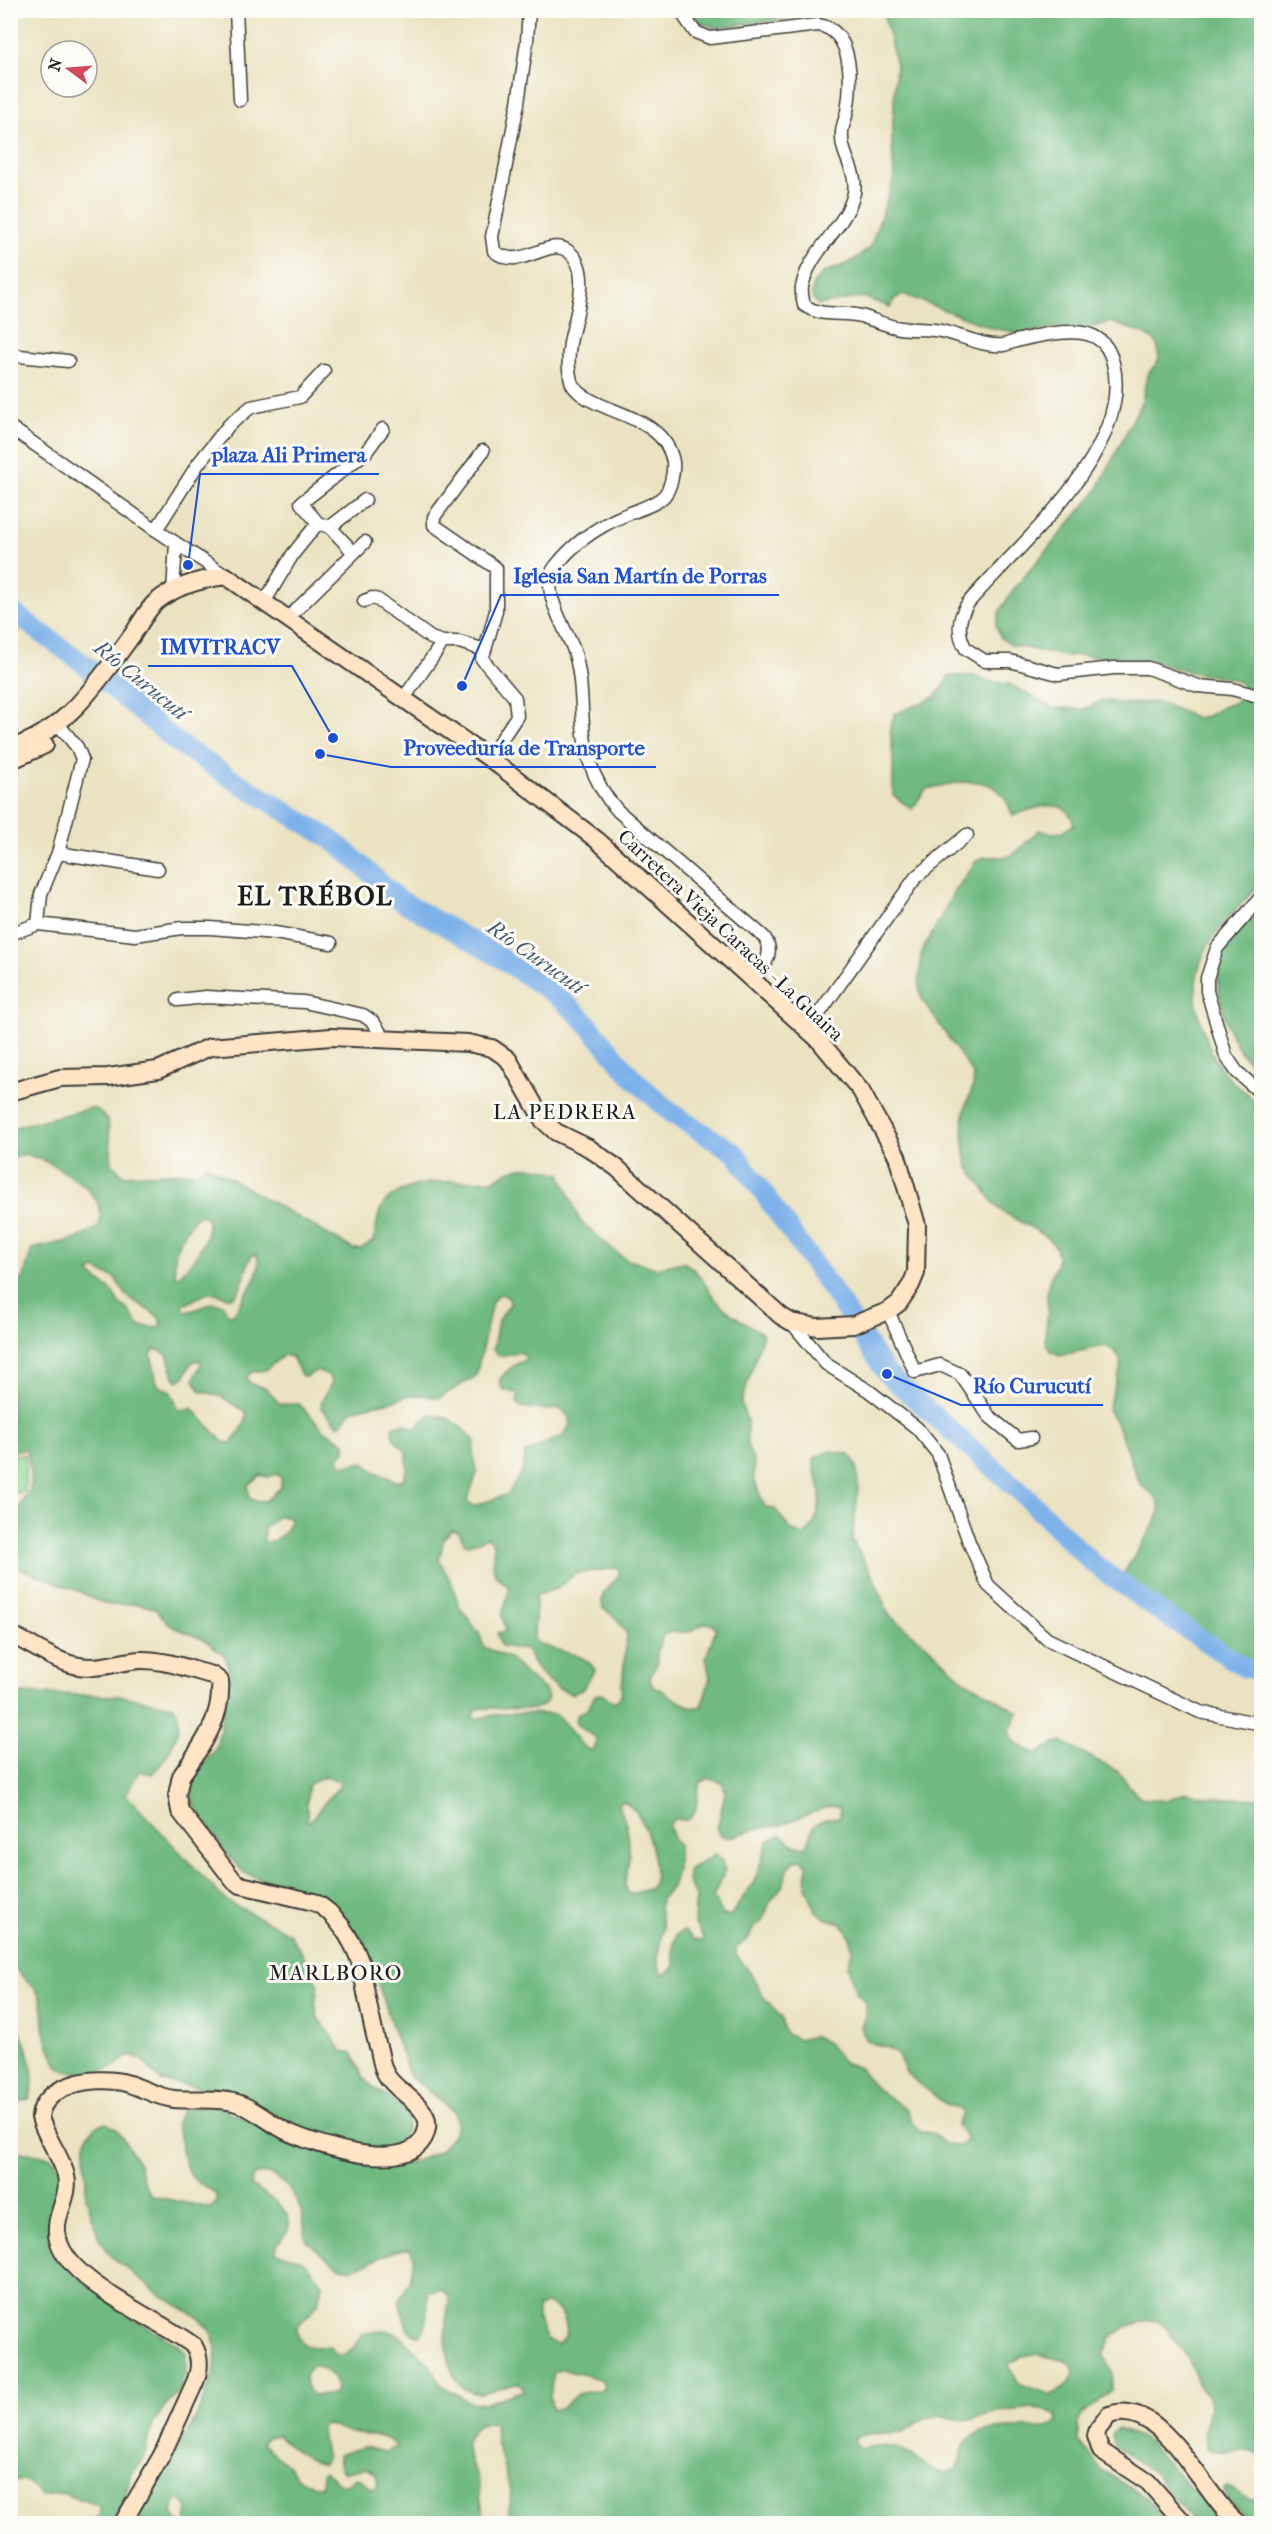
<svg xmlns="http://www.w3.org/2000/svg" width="1272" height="2534" font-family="'IM FELL French Canon',serif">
  <rect width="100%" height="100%" fill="#fdfcf7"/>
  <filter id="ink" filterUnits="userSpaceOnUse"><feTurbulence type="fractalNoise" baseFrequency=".0167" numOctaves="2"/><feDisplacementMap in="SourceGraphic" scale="12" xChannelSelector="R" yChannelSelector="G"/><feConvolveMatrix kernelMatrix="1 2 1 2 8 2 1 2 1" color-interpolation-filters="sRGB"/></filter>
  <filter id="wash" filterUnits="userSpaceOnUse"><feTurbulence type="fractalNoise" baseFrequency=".008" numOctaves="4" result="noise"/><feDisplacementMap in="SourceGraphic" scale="24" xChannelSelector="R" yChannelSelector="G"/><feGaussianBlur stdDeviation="1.35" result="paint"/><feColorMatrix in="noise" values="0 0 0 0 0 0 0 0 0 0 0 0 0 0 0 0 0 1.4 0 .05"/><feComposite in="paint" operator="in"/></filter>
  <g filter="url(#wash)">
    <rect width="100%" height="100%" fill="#eae2c0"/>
    <path fill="#8bda99" stroke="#547b5a" stroke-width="1.5" d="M11 1455H25V1492H11Z"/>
    <path fill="#70ba81" stroke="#466b4e" stroke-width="1.5" fill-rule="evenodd" d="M689 11H815L791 18 716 28 697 21Z
      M883 11H1261V882C1223 926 1182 956 1200 1020 1205 1038 1213 1058 1225 1074 1235 1087 1251 1094 1261 1108V1683L1219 1660 1202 1643 1175 1627 1153 1606 1138 1597 1120 1579C1127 1567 1158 1521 1159 1513 1160 1508 1159 1503 1157 1498L1140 1484 1116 1422 1108 1409C1110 1387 1137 1358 1105 1346L1061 1355C1035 1350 1049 1324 1048 1309 1048 1300 1045 1295 1048 1286 1050 1276 1058 1266 1058 1256 1056 1230 1005 1221 993 1202 986 1190 976 1179 969 1168 963 1157 962 1120 965 1109 968 1096 976 1087 973 1074L922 999 919 986 921 954 952 896 976 861 984 857H1006L1014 854 1039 830C1053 835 1061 834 1074 824 1067 794 1033 808 1013 816 1010 809 1007 800 1002 794 984 773 950 784 926 789L912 809 893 795V757L890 726 895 714 935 697 945 685 948 676H973L986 681 1009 684 1053 708 1085 709 1102 700 1125 704 1159 702 1197 718 1207 716 1224 706 1234 703 1243 695 1244 690 1240 683 1233 679 1195 673 1140 659 1072 655 1068 657 1011 645 1001 638 996 625 1000 611 1013 590 1096 492 1142 401 1147 375 1159 360 1157 343 1145 334 1111 322 1092 327H1060L1021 334 989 327 905 295 895 298 890 307 863 297 818 305 812 297 813 284 823 273 849 263 870 248 894 179 892 141 896 65Z
      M1261 907V1067C1232 1063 1212 987 1220 963 1226 941 1247 924 1261 907Z
      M91 1108 98 1110 108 1120 112 1163 123 1175 197 1172 207 1165 353 1249H361L373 1241C378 1225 376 1206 392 1196 420 1178 459 1182 491 1180 498 1179 501 1175 507 1172 521 1164 547 1169 561 1174L580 1221 618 1254 628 1260 656 1268 683 1262C703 1273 704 1286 717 1301 726 1313 750 1325 763 1334L741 1404 747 1420V1445L754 1463V1479L764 1505 767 1508 775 1509 791 1530 804 1535C818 1526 822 1500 819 1485 817 1474 811 1467 815 1457L831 1451 850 1454 857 1467 858 1492 852 1540 873 1576 889 1615 930 1648 961 1678 1018 1712 1009 1732C1015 1745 1023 1749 1037 1753L1061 1741 1117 1771 1138 1796 1147 1799 1167 1800 1187 1792 1208 1797 1261 1799V2455C1238 2445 1228 2456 1207 2449L1204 2433 1211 2405 1208 2397 1200 2388 1189 2360 1165 2326 1157 2321 1148 2320 1126 2327 1110 2339 1104 2355 1113 2373 1112 2390 1083 2414 1078 2423V2441L1103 2471 1148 2499 1171 2523 186 2524 188 2508 182 2500 177 2499 173 2512 178 2523H132L195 2420 215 2370 216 2348 210 2329 199 2318 159 2294 112 2257 99 2239 86 2197 85 2144 88 2135 97 2126 106 2123 118 2130 139 2164 144 2184 152 2196 211 2208 216 2202V2194L194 2179 188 2172 181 2150V2140L176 2123 182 2109 215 2105 299 2143 377 2166 416 2161 439 2151 452 2137 457 2124 454 2112 409 2075 364 1942 350 1928 271 1884 243 1872 226 1853 195 1806 192 1794 195 1775 216 1748 219 1735 229 1671 227 1661 223 1654 203 1639 173 1627 154 1608 138 1604 110 1605 95 1600 81 1592 11 1565V1519L30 1490 31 1481 27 1450 11 1451V1291L24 1276 32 1249 77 1239 99 1227 101 1215 97 1201 86 1187 52 1164 26 1154 11 1159V1128ZM197 1216H205L208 1222C208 1242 193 1262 179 1276H176C170 1253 183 1233 197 1216ZM256 1254C267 1271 241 1299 234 1314L228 1315 223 1305C208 1298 198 1314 184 1311L183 1306C189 1302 202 1295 209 1293 221 1290 230 1306 239 1291 246 1279 245 1266 252 1255ZM95 1269 115 1278 127 1296 159 1317 161 1325 156 1328 139 1326 130 1312 119 1303 112 1291 90 1274 89 1272ZM502 1294 509 1298 510 1304 498 1321 493 1350 499 1356 520 1352 526 1357 525 1360C518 1363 487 1380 505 1390 508 1392 514 1392 519 1394L517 1402 520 1407 548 1410 559 1408 569 1417 571 1424 563 1436 525 1453 523 1470 508 1494 474 1506 467 1501 477 1473 473 1454 475 1441C464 1429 446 1411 429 1416 422 1418 420 1425 415 1429L404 1424 393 1426C389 1441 400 1442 407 1453V1468L404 1479 397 1482C385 1475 374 1474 364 1462L342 1466 339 1458 345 1451V1443L325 1431 299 1404H280L266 1388 251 1384 246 1378 252 1372 265 1370 284 1355 292 1357 301 1375 306 1377 317 1370 328 1375 332 1382 322 1401 321 1408 338 1425 342 1424 350 1412 358 1408 397 1400 405 1396 423 1395 439 1398 476 1376 492 1302 498 1295ZM155 1349 167 1354 174 1377 178 1381 184 1377 192 1362 200 1360 201 1364 194 1380 200 1390 222 1397 246 1412C248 1423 238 1435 231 1443L223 1442 192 1408 179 1410 170 1390 160 1387 157 1383 151 1354ZM276 1474 281 1477V1487L267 1500 258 1502 249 1497 248 1485 260 1475 268 1477ZM278 1516 289 1517 290 1522 284 1533 273 1542H263L264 1528ZM452 1530 459 1532 465 1544 468 1545 488 1537 493 1543C496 1566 485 1571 510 1587L502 1615 506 1631 497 1633 501 1646 526 1650 539 1672 558 1688 572 1694 582 1690 595 1670C582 1649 554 1654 535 1641 531 1627 539 1611 535 1596L558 1588 575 1574 616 1568 619 1570V1575C610 1587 599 1591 603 1608L617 1619 627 1634 621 1696 615 1702 601 1694 595 1695 587 1710 579 1713 575 1720C578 1730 589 1731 596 1738L595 1747 592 1751C576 1745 569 1724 556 1715 553 1713 501 1713 494 1715 488 1716 482 1718 476 1719L473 1717 475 1710 483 1708 533 1709 544 1705 548 1698 545 1690 526 1675 511 1659 484 1647 479 1633 459 1606 452 1584 439 1560 444 1538ZM704 1623 712 1624 716 1629 706 1658 710 1677 702 1706C688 1713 667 1690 652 1686L650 1678 657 1663V1651L663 1635 672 1632H690ZM325 1777 339 1781 340 1786C328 1798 319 1809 309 1822L307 1820C308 1807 306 1796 309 1784ZM708 1778 723 1783 725 1793 717 1830 719 1834 727 1838 756 1829 781 1825 824 1808 832 1806 840 1808V1817L825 1819 814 1825 808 1844 805 1847 793 1844 780 1835 768 1841 754 1882 730 1916 723 1915 713 1897 725 1871 721 1859 715 1854 689 1869 687 1881 696 1896 694 1922 703 1937V1941L695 1940 684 1931 676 1935C670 1953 676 1956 673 1970L662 1975 657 1958 663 1928 659 1908 661 1899 672 1887 677 1871 678 1845 673 1839 669 1825 674 1819 687 1820C701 1811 695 1797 700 1783ZM624 1801C628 1805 635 1810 638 1814 648 1830 661 1872 651 1888L632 1894 628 1893 624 1884C631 1859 632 1830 618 1806L620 1802ZM800 1859 807 1864 806 1887 816 1911 825 1918 841 1923 851 1938 852 1950 848 1967 852 1981 856 1992 865 2002V2016L861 2027 866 2041 890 2049 897 2054 907 2074 947 2105 961 2110 962 2114 957 2125 967 2139 960 2146 945 2144 932 2133 921 2132 912 2123 907 2110 873 2086 860 2068 844 2063 828 2043 814 2036 798 2040 784 2032 781 2017 763 1996 749 1971 736 1955V1948L748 1939 753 1929 763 1920 770 1902 783 1885 789 1867 793 1861ZM256 2174C281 2169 298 2198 303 2218 305 2226 303 2234 307 2241 318 2250 331 2265 345 2268 361 2272 391 2247 410 2249L414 2257 410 2282 399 2300 408 2330 413 2334 421 2335C428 2320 428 2307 428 2292L436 2289 443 2290 449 2298C449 2309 445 2320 446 2331 446 2350 450 2390 475 2393 490 2395 505 2383 520 2383L524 2390 484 2404 467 2401 440 2384 431 2366 399 2335 387 2330 363 2334 353 2348 343 2355 334 2354 330 2347C314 2347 297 2350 297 2327L318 2304 322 2284C308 2262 302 2257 276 2253L277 2244C308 2218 273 2199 251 2186L252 2177ZM546 2303C561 2308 569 2321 565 2337L558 2344 547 2340 538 2320V2308ZM1036 2354 1067 2361 1075 2369C1075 2382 1062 2390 1052 2395L1018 2383 1008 2365 1022 2356ZM313 2365C325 2369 334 2373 336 2387L334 2395H314L306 2388 305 2374ZM564 2369C577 2375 590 2374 602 2381L604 2389 577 2394 561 2409 553 2410 550 2398 553 2372ZM1032 2408 1051 2412 1056 2416 1057 2421 1048 2428C1026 2429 987 2424 969 2439 960 2447 962 2460 957 2470 927 2480 923 2457 900 2449 887 2444 875 2448 862 2449L858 2447 854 2440 855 2437 868 2434 903 2432 923 2419 940 2415 966 2421 998 2412ZM492 2422 495 2424 496 2441 511 2492 508 2518 495 2521 484 2515C480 2502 480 2488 476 2474 472 2461 460 2449 469 2435 475 2426 480 2424 492 2422ZM324 2424C334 2425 342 2430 352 2433 367 2436 387 2433 397 2447L386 2452 363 2447 338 2455 340 2469 345 2472 365 2468 375 2473 378 2481 376 2488 371 2489 362 2480 356 2478 347 2485 340 2484 325 2472 322 2474 321 2486H313L296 2477 287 2464 261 2443 267 2437 278 2435C286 2445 310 2462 323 2464L326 2459C324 2448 319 2434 324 2424Z
      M10 1693 122 1696 173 1706C189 1722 167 1761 152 1774L139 1771 126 1795 225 1900 289 1933 310 1966 318 1986 315 2003 318 2018 342 2051 352 2053 364 2078 375 2089 393 2099 405 2109 408 2119 406 2130 400 2142 392 2148H360L301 2131 235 2094 162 2081C150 2076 150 2061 135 2057 123 2054 121 2065 111 2068 98 2073 72 2076 60 2068 53 2058 45 2038 44 2025 43 2015 44 2007 40 1997 33 1982 19 1976 11 1963Z
      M11 2021C27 2035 39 2079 29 2099L17 2103 11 2119Z
      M10 2146C28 2161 45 2144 64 2171L56 2216 70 2271 131 2318 177 2344 186 2354V2368L181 2389 164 2407 153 2424 144 2457 131 2476 121 2510 113 2523H75L97 2518 100 2513V2506L62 2493 42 2496 26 2480 11 2481Z
      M1117 2429 1140 2437 1149 2444 1224 2523H1194L1154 2473 1114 2445 1111 2434Z
      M1226 2487C1240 2489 1240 2502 1261 2500V2523C1247 2518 1227 2506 1224 2490Z"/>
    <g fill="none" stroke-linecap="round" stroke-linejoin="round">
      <path stroke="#7bb1e9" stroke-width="20" d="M10 610 85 665 178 743 229 777 329 838 348 853 398 899 499 957 561 999 586 1022 631 1076 671 1113 735 1153 836 1296 887 1374 1025 1496 1091 1562 1160 1612 1245 1668 1262 1671"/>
    </g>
  </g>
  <g filter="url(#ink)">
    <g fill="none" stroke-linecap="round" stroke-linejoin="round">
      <g stroke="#3b3a35" stroke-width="15">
        <path id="street" d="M236 10 240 100
          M529 10 527 41 518 103 492 237 494 251C521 273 547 236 568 251 594 270 574 319 570 343 568 356 568 372 572 384 591 415 664 411 673 462 674 472 671 488 664 496 654 506 636 510 623 516 597 527 572 545 555 567 539 587 565 628 573 648 586 684 578 724 589 760 595 779 605 797 618 811L764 937C776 953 763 968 753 980
          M680 10 695 32 710 38 818 25C854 30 852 84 847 111 846 118 842 126 842 133 840 158 862 173 852 200 841 231 808 254 802 287 801 293 803 300 804 305 822 318 841 311 861 316 874 320 887 326 900 328 915 330 930 328 945 332 963 336 984 347 1003 345 1009 344 1014 341 1020 340 1040 335 1063 330 1083 333 1101 336 1109 347 1113 363 1135 449 1018 545 968 603 958 618 957 634 966 649L985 661H1010L1058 674 1114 668H1148L1198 686 1232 689 1262 697
          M10 355 68 361
          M10 427 156 530 226 576
          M483 451 434 517V525L496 568V611L485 650
          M318 523 330 527 365 500
          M330 527 354 553
          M156 530 198 464 229 425 251 407 300 397 324 371
          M173 592 176 543
          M265 601 293 554 318 523 301 503 366 452 383 429
          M364 601 372 598 378 600 431 638 443 642H459L485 650 482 659 515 698 517 716 489 758
          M288 618 365 542
          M404 698 443 642
          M58 724 77 747 82 759 58 853 41 894 38 924 135 935 182 928H210L275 933 331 943
          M58 853 158 869
          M1262 896 1217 948 1207 978V991L1226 1056 1237 1072 1262 1094
          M10 934 38 924
          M178 1000 206 997 304 1002 363 1015 373 1022 384 1038
          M808 1029 916 877 967 835
          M888 1311 915 1372 940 1365 960 1374 989 1416 1018 1440 1031 1438
          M791 1322 826 1364 869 1391 917 1428 938 1454 969 1542 988 1585 1047 1639 1200 1712 1262 1724"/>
      </g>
      <g stroke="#3b3a35" stroke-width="20">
        <path id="secondary" d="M10 748C67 732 100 679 133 634 140 624 148 608 157 601 177 585 203 579 226 576L489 758 597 840 818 1039 861 1091 897 1156 917 1225 916 1273 911 1285 899 1303 888 1311 853 1325 817 1327 791 1322 781 1316 617 1168 589 1148 556 1132 543 1120 508 1059 492 1048 468 1043 331 1037 210 1047 158 1070 108 1077 60 1078 10 1092
          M10 761 45 745
          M10 1634C31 1644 52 1660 74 1665 96 1671 117 1662 139 1660 164 1659 188 1669 212 1675L220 1681C223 1719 201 1747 181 1776L177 1795 180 1811 234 1881 241 1885 314 1902C336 1912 352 1940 360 1961 366 1991 370 2021 379 2050 381 2059 382 2069 387 2076 397 2093 431 2106 427 2128 418 2180 317 2145 288 2132 270 2124 256 2109 237 2103 216 2097 195 2101 174 2099 155 2097 140 2086 122 2082 95 2076 43 2084 40 2117 45 2137 63 2159 66 2176 71 2197 52 2217 58 2239 69 2284 158 2318 194 2346 201 2358 200 2369 195 2382L162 2455 122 2524
          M1185 2524 1148 2482 1101 2451 1096 2436 1098 2429 1109 2415C1164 2396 1202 2496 1239 2524"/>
      </g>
      <use href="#street" stroke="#fff" stroke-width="12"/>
      <use href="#secondary" stroke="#ffe4c6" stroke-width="16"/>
    </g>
  </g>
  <g text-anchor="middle" stroke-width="6" stroke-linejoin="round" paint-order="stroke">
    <g font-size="20" fill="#1c1c1c" stroke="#fdfcf7">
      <text transform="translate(731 935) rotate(43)" y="7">Carretera Vieja Caracas - La Guaira</text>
    </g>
    <g font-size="21" font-style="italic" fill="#42586e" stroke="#fdfcf7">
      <text transform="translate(141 680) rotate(39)" y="7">Río Curucutí</text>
      <text transform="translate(536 957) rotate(35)" y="7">Río Curucutí</text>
    </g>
    <g font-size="21" letter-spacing="1.5" fill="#1c1c1c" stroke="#fdfcf7">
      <text x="565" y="1119">LA PEDRERA</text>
      <text x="336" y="1980">MARLBORO</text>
    </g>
    <g font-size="26" font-weight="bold" letter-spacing="1.5" fill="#1c1c1c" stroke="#fdfcf7">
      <text x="315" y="905">EL TRÉBOL</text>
    </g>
  </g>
  <path fill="none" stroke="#1d4ed8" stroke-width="2" d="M188 565L200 474H379M462 686L501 595H779M333 738L292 666H148M320 754L391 767H656M887 1374L961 1405H1103"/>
  <g fill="#1d4ed8" stroke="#fdfcf7" stroke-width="2">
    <circle cx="188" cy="565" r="6"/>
    <circle cx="462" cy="686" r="6"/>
    <circle cx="333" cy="738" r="6"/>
    <circle cx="320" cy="754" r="6"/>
    <circle cx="887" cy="1374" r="6"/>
  </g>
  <g font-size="21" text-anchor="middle" font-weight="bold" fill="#1d4ed8" stroke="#fdfcf7" stroke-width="6" stroke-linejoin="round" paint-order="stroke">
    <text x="289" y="462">plaza Ali Primera</text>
    <text x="640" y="583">Iglesia San Martín de Porras</text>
    <text x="220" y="654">IMVITRACV</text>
    <text x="524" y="755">Proveeduría de Transporte</text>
    <text x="1032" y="1393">Río Curucutí</text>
  </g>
  <rect width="1272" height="2534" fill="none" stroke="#fdfcf7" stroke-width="36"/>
  <g transform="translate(69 69) rotate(286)"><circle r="28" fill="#fdfcf7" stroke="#a3a29f" stroke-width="1.5"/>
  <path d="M0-4.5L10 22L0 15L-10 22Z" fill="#d1495b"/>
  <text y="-9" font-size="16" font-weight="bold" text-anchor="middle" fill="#1c1c1c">N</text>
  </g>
</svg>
